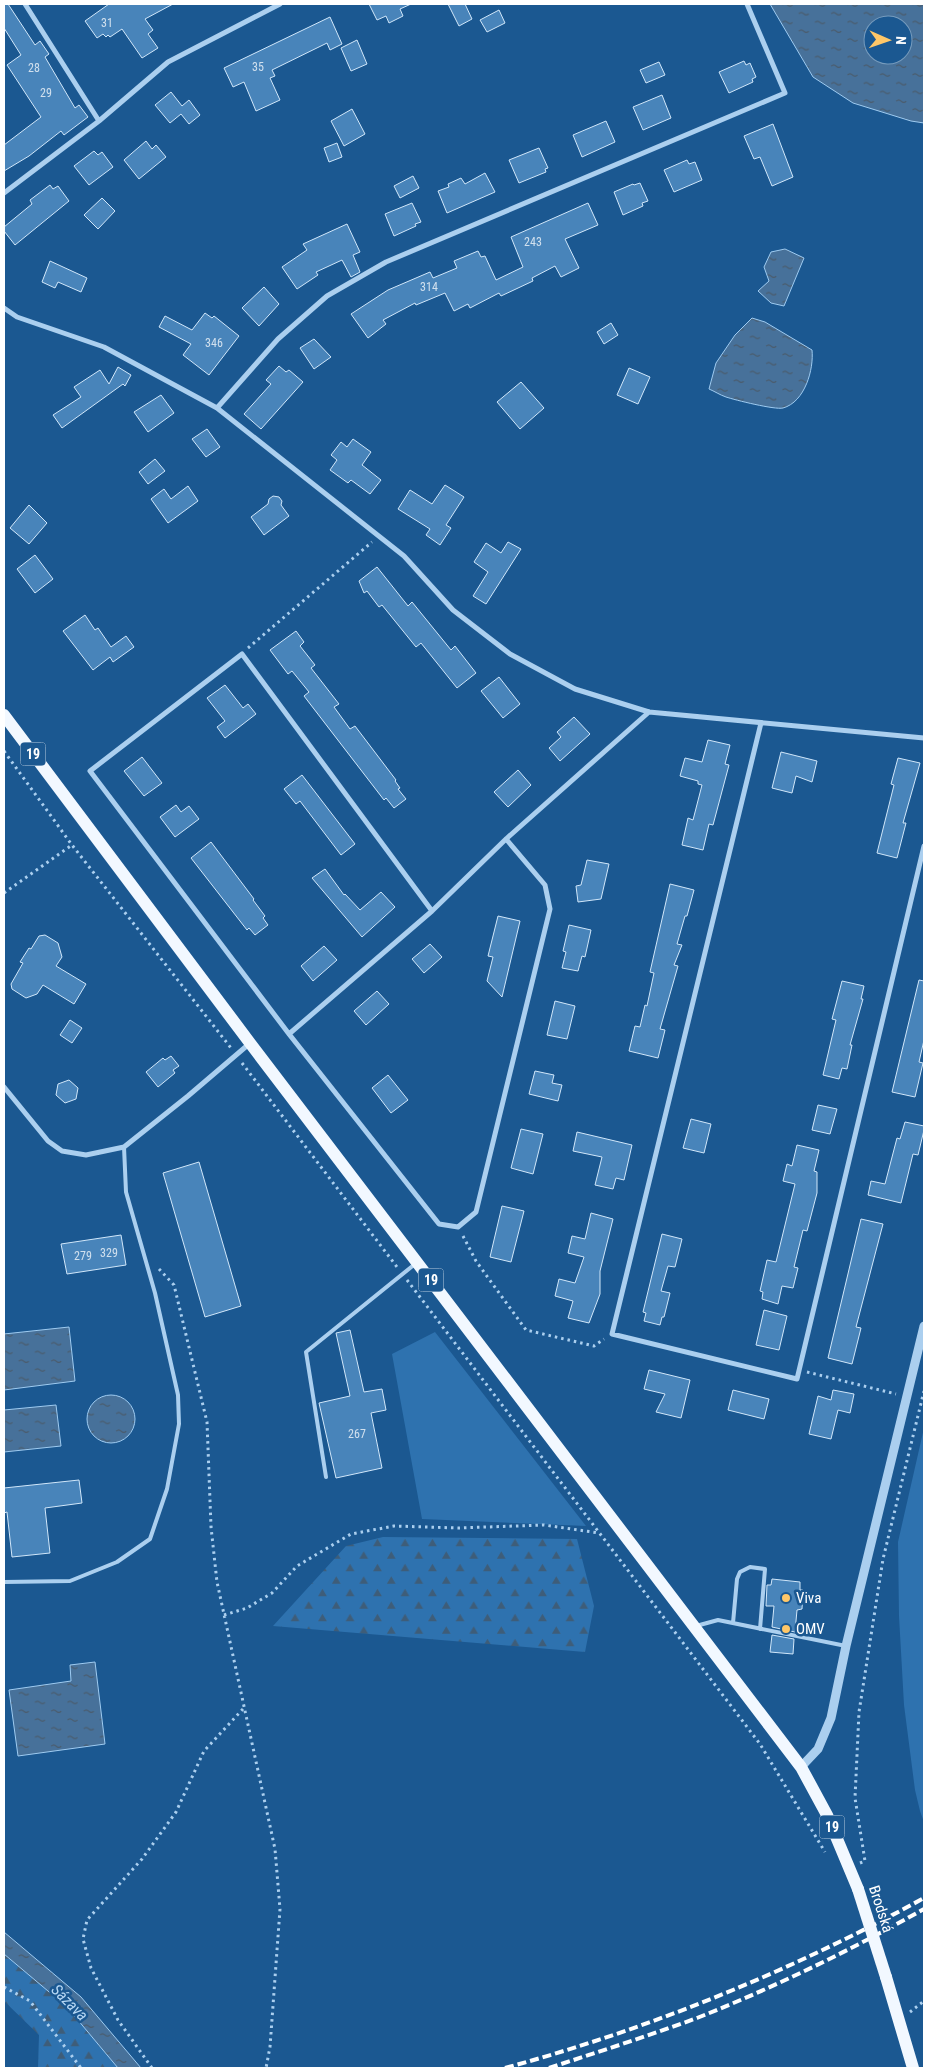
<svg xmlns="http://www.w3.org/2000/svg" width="928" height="2072" font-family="'Roboto Condensed',sans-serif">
  <defs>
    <pattern id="forest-firs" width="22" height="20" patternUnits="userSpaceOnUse" patternTransform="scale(1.25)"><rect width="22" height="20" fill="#2e72af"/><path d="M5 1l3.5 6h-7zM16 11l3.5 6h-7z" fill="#3e5d79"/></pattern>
    <pattern id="water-ripples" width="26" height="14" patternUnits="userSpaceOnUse" patternTransform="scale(1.25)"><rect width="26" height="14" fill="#47719a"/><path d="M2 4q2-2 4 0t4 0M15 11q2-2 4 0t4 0" fill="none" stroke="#4a5b6b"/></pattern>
  </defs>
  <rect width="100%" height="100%" fill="#1b5891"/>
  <path fill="#2e72af" d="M435 1332 586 1526 422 1519 392 1354Z
    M924 1428V1822L920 1811 915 1790 904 1705 899 1616 898 1542Z"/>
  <path fill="url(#forest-firs)" d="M383 1537 577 1539 594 1606 585 1652 273 1626 346 1546Z
    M4 1954 67 2007 118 2068H38L39 2035 4 2001Z"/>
  <path fill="url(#water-ripples)" stroke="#9ecbf1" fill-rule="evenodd" d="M770 4H924V123L911 121 853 103 813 77ZM873 25H903V55H873Z
    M785 249 804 258 784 306 771 303 758 291 769 281 764 267 771 252Z
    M752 318 765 322 812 350C814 369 805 402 783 408 775 410 735 400 726 397 720 395 714 391 709 389L716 363 735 335Z
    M69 1327 75 1381 4 1390V1334Z
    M87 1419a24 24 0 1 1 48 0a24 24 0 1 1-48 0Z
    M56 1405 61 1446 4 1452V1410Z
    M95 1662 105 1744 18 1756 9 1690 71 1681 70 1665Z
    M4 1932 81 1997 141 2068H118L67 2007 4 1954Z"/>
  <path fill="#4884ba" stroke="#d1e7fa" d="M4 4H8L35 45 40 41 49 54 45 57 75 108 79 105 88 117 64 135 61 131 29 156 4 171V145L41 117 7 65 21 55 4 28Z
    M109 4H173L145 19 153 30 148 34 158 48 142 58 122 29 110 37 108 35 106 37 103 34 97 38 85 21Z
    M369 4H411L400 9 403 16 389 23 386 16 377 20Z
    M448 4H465L472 19 459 26Z
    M499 10 505 23 487 32 480 20Z
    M330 17 342 44 330 50 327 43 272 70 275 76 270 78 280 100 256 111 244 82 233 87 224 68Z
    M357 40 367 64 351 71 341 48Z
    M744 61 746 65 750 63 756 77 752 79 753 82 729 93 719 72Z
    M659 62 665 75 646 83 640 70Z
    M171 92 182 106 189 100 200 115 189 124 181 114 170 123 155 105Z
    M662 95 671 118 643 130 633 107Z
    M352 109 365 134 344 146 331 121Z
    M606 121 615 142 582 157 573 135Z
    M773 124 793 177 772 186 760 157 754 159 744 136Z
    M146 141 152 149 156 145 166 157 139 179 124 160Z
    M337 143 342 157 329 162 324 148Z
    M539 148 548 168 545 169 546 172 519 183 509 160Z
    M94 151 98 155 102 152 113 167 89 185 74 166Z
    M687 160 689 164 695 162 702 180 674 192 664 170Z
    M485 173 495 192 447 213 438 191 449 187 448 184 461 178 465 184Z
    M413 176 419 188 400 198 394 186Z
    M640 183 648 201 642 203 643 206 623 215 614 192 633 184 634 185Z
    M50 185 53 189 58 186 69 201 15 245 4 231V227L32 204 30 200Z
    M102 198 115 211 98 229 84 215Z
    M412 203 421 222 415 224 416 226 394 236 385 214Z
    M588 203 598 225 565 239 579 268 561 277 555 266 532 278 533 281 501 296 499 293 470 308 468 304 454 311 445 293 416 305 415 303 383 320 386 324 368 338 351 314 388 290 430 272 433 278 457 268 454 261 478 251 481 257 485 256 496 280 523 267 511 237Z
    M347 224 360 252 353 255 360 272 351 277 342 260 316 272 318 275 297 289 282 267 307 250 303 244Z
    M50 261 87 278 81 292 58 282 55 288 42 282Z
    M264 287 279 304 259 326 242 308Z
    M205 313 212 318 214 316 239 336 209 375 183 355 191 344 159 327 165 316 192 330Z
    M611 323 618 335 604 344 597 332Z
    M314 339 331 357 314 369 300 348Z
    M279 366 286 372 289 370 303 382 261 429 244 414 271 384 266 380Z
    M118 367 131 375 125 386 123 384 62 428 53 415 81 397 74 387 100 370 109 384Z
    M629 368 650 377 638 404 617 395Z
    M521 382 544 408 520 429 497 402Z
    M161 395 174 413 148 432 134 412Z
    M207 429 220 447 206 457 192 439Z
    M353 439 371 452 362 465 381 480 370 494 351 480 348 483 330 470 337 460 331 455 341 442 347 447Z
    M155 459 165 471 148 484 139 472Z
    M445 485 464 497 446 525 451 528 440 545 426 535 430 529 398 509 410 490 432 504Z
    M188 486 198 501 168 523 151 499 164 489 171 499Z
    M273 496 279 497 282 501 281 505 289 516 264 535 251 517 268 504 269 499Z
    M29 505 47 523 29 544 10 528Z
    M508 542 521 549 486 604 473 596 488 572 474 562 486 543 501 553Z
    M35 555 53 579 35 593 17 569Z
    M377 567 408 606 412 602 451 650 455 646 476 673 457 688 421 643 416 647 382 605 379 607 367 591 364 593 359 581Z
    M85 615 95 630 98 628 111 647 126 636 134 647 113 662 110 657 93 670 63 631Z
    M296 631 304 642 300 646 315 665 311 668 339 704 334 707 350 729 355 726 396 780 395 781 400 788 398 789 406 799 394 808 386 798 384 800 304 696 309 692 292 671 288 674 270 650Z
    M499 677 520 704 503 718 481 691Z
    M225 685 243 708 248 704 256 714 225 738 217 727 225 721 207 698Z
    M574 717 590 734 560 761 549 748 561 737 557 732Z
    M708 740 730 745 725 764 729 765 713 825 709 824 703 850 682 845 688 818 693 820 702 785 698 784V781L680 776 685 758 702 762Z
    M781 752 817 761 812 782 796 776 792 793 772 788Z
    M142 757 162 783 144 796 124 771Z
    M898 758 920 763 903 823H906L897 858 877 853 894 785 891 784Z
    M518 770 531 785 508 807 494 792Z
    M302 775 355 844 341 855 300 801 296 804 284 789Z
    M176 805 181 812 189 806 199 819 175 837 160 817Z
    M211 842 254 899 253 900 265 916 263 918 268 925 255 935 249 928 247 930 191 858Z
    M587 860 609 864 601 899 578 902 576 886 581 885Z
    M325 869 344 895 345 894 360 910 381 892 395 907 362 937 312 878Z
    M670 884 694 890 687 916H685L677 944 682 945 674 965 678 966 660 1029 665 1030 658 1058 629 1051 635 1026 640 1027 645 1005 647 1006 654 973 650 972Z
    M498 916 520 921 502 997 487 981 493 957 488 956Z
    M569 925 591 930 585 957 582 956 578 971 562 968 566 952 563 951Z
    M45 935 58 943 62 957 56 966 86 984 74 1004 43 985 37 994 26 998 12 989 11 984 23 963 20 962 29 948 31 949 39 936Z
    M430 944 442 957 424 973 412 959Z
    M324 946 337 960 313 981 301 966Z
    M919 980 924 981V1040L919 1062 923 1063 915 1097 892 1092Z
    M842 981 864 986 861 999H863L850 1045H852L847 1069 842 1068 839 1079 823 1075 836 1020 832 1019Z
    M377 991 389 1004 366 1025 354 1011Z
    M555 1001 575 1006 567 1039 547 1035Z
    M70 1020 82 1028 72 1043 60 1035Z
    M171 1056 179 1066 173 1070 175 1073 158 1087 146 1072 163 1058 165 1060Z
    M535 1071 554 1075 552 1083 562 1085 558 1101 529 1094Z
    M388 1075 408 1100 391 1113 372 1088Z
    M69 1080 78 1088 76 1099 65 1103 56 1095 58 1084Z
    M818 1105 837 1109 830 1134 812 1130Z
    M691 1119 711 1124 704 1153 683 1148Z
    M905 1122 924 1126V1130L918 1155 913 1154 901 1203 868 1195 871 1181 885 1184 897 1138 900 1139Z
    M521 1129 543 1134 533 1174 511 1168Z
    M577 1132 632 1145 624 1180 616 1178 613 1189 595 1185 602 1157 573 1151Z
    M797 1145 819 1150 814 1171 817 1172V1193L807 1231 803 1230 794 1267 798 1268 793 1288 782 1286 778 1304 762 1299 763 1292 760 1291 767 1260 776 1262 795 1184 783 1181 787 1164 792 1166Z
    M199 1162 241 1306 205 1317 163 1173Z
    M502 1206 524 1211 511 1262 490 1257Z
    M591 1213 613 1219 600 1271V1294L589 1323 568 1318 573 1301 555 1296 559 1279 575 1283 584 1257 568 1253 572 1236 585 1239Z
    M861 1219 883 1224 856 1327 861 1328 852 1364 828 1358Z
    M662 1234 682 1239 675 1267 668 1266 661 1291 670 1293 664 1317H662L660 1325 644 1321 646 1313 643 1312Z
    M121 1235 126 1265 67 1274 61 1244Z
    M764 1310 787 1316 779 1350 756 1345Z
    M350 1330 364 1392 382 1389 386 1410 371 1413 382 1468 336 1478 319 1403 350 1396 336 1333Z
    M649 1370 690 1380 681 1418 656 1412 665 1394 644 1389Z
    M733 1390 769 1399 764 1419 728 1410Z
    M833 1390 854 1394 850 1413 838 1410 831 1439 809 1434 818 1396 831 1400Z
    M79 1480 82 1503 45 1508 50 1553 12 1557 7 1512 4 1513V1488Z
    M772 1579 800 1582V1590H803L802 1609 797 1610 795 1632 772 1627 774 1606H766L767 1585H771Z
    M772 1635 794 1639 793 1654 770 1652Z"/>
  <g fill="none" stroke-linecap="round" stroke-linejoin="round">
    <path stroke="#abcfef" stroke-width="3" stroke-dasharray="2.5 4" stroke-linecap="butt" d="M248 648 372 542
      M4 751 72 845 231 1048
      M4 893 72 845
      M242 1063 397 1267
      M463 1236 476 1261 526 1330 594 1346 604 1339
      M159 1269 174 1285 207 1422 211 1527 217 1582 275 1849 280 1909 270 2047 266 2068
      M407 1280 760 1744 825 1852
      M807 1372 896 1394
      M224 1615 247 1608 272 1593 297 1566 351 1534 394 1526 458 1528 544 1525 599 1533
      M860 1863 865 1861 855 1798 859 1712 883 1559 924 1391
      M4 1987 30 2001 81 2068
      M910 2012 924 2001
      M152 2068 118 2020 91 1968 83 1939 87 1920 142 1859 176 1812 204 1751 243 1709"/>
    <path stroke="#abcfef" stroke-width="4" d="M326 1477 306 1352 415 1264
      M4 1582 70 1581 117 1562 150 1539 167 1489 179 1424 178 1395 155 1293 126 1192 124 1147
      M733 1623 737 1579 740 1572 750 1567 765 1569 760 1629
      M696 1626 718 1620 846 1646"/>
    <path stroke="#abcfef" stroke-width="5" d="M25 4 99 121
      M4 193 99 121 168 62 280 4
      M4 308 17 317 104 347 217 408 404 556 453 610 510 654 575 689 649 712 924 738
      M217 408 278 339 327 296 386 262 785 93 747 4
      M761 723 612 1334 797 1379 924 846
      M432 911 242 654 90 771 289 1034 439 1224 458 1227 476 1212 550 909 545 885 506 839
      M289 1034 432 911 506 839 649 712
      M4 1087 48 1141 62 1151 86 1155 124 1147 188 1096 249 1044"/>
    <path stroke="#abcfef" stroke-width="9" d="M801 1767 818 1749 831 1718 846 1646 924 1326"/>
    <path stroke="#f2f8ff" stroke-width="12" d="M4 715 250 1043 801 1767 827 1815 858 1889
      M886 1977 913 2068"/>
    <path stroke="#fff" stroke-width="4" stroke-dasharray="9 4" stroke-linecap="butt" d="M505 2068C652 2028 791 1971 924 1898
      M549 2068C598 2052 648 2036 697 2018 775 1987 851 1950 924 1909"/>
    <path stroke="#f2f8ff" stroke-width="12" d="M858 1889 886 1977"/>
  </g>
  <g fill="#ffc768" stroke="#1b5891" stroke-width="2">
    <circle cx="786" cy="1598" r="5"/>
    <circle cx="786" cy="1629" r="5"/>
  </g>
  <g text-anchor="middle" stroke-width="5" stroke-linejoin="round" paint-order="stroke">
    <g font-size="12" fill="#d1e0ee">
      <text x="107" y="27">31</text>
      <text x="258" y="71">35</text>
      <text x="34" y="72">28</text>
      <text x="46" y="97">29</text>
      <text x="533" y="246">243</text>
      <text x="429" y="291">314</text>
      <text x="214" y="347">346</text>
      <text x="109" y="1257">329</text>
      <text x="83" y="1260">279</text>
      <text x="357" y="1438">267</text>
    </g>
    <g fill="#1b5891" stroke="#bbcdde" stroke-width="1">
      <rect x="20.5" y="742.5" width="25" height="23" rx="4"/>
      <rect x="418.5" y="1268.5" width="25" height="23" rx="4"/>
      <rect x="819.5" y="1815.5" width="25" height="23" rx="4"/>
    </g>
    <g font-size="14" font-weight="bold" fill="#fff">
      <text x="33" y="759">19</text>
      <text x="431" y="1285">19</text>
      <text x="832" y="1832">19</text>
    </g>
    <g font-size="15" fill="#fff" stroke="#1b5891" text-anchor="start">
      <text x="796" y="1603">Viva</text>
      <text x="796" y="1634">OMV</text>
    </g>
    <g font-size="15" fill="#fff" stroke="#1b5891">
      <text transform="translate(881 1909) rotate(72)" y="5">Brodská</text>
    </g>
    <g font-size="16" font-style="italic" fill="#b7d8f5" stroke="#1b5891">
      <text transform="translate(70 2002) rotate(45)" y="6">Sázava</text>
    </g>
  </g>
  <rect width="928" height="2072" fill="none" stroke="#ffffff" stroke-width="10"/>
  <g transform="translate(888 40) rotate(92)"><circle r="24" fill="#1b5891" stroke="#769bbd"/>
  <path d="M0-4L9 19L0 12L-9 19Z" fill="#ffc768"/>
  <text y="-8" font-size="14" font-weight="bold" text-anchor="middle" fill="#ffffff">N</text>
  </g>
</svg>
